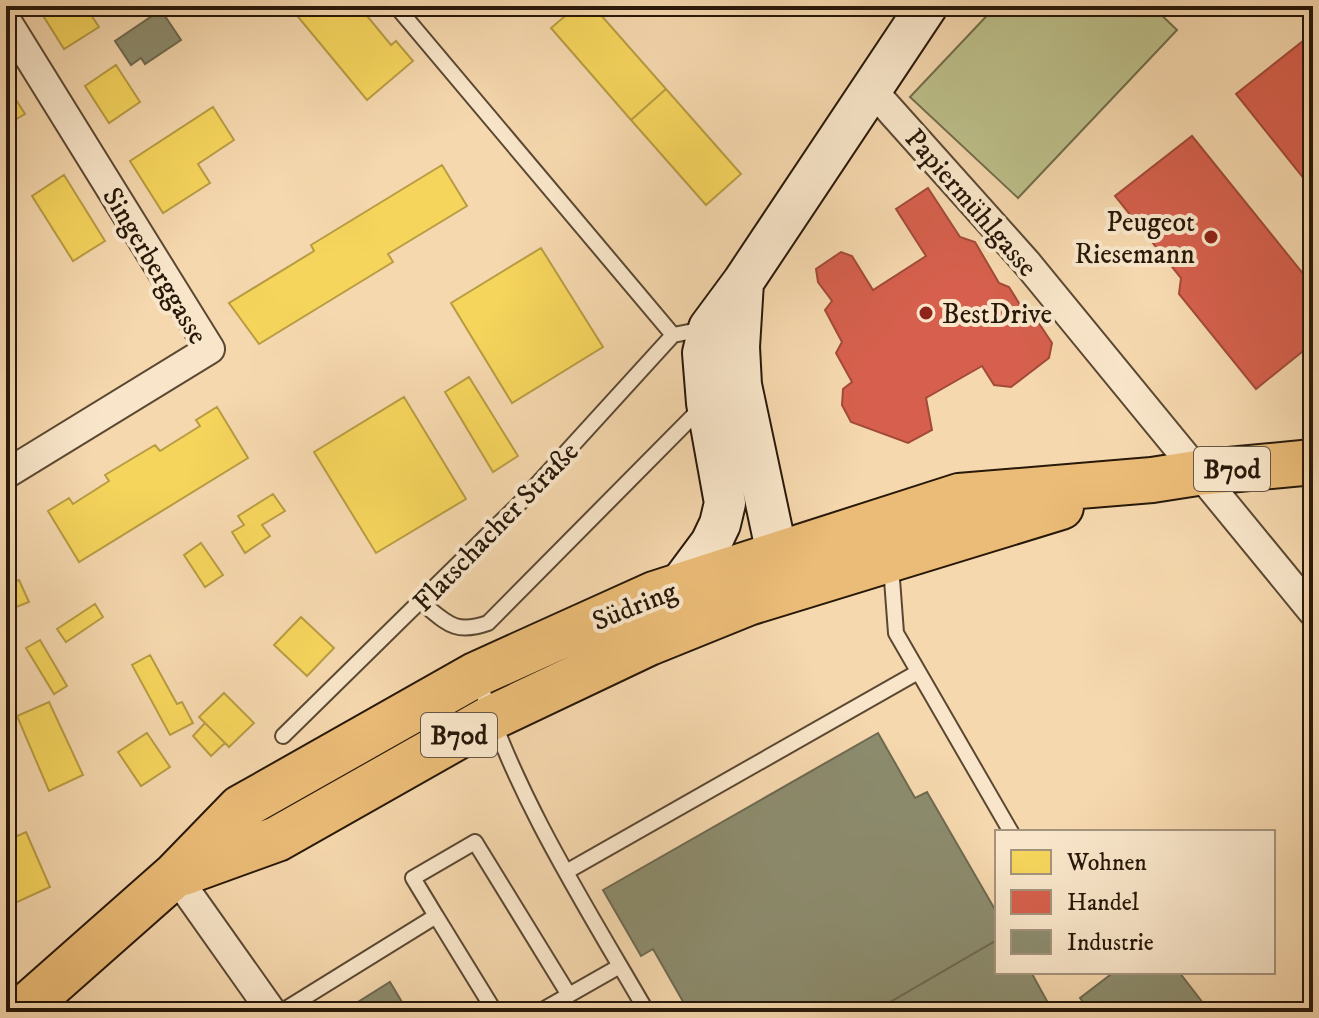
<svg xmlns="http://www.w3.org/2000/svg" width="1319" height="1018" font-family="'IM FELL DW Pica',serif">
  <rect width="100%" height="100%" fill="#f6d8ae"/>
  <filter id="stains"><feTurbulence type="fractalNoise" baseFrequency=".0025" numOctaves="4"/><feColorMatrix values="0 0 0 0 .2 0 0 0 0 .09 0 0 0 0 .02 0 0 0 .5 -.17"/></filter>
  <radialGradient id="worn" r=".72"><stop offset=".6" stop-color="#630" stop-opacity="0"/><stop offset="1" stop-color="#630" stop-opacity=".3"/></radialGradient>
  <path fill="#bcbf8a" stroke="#726c4a" stroke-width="2" d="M996 6H1152L1177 30 1018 198 910 97Z"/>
  <path fill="#f6d55c" stroke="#b89c43" stroke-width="2" d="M37 6H85L99 27 64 49Z
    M289 6H365L363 11 391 45 396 41 413 61 367 100Z
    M577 6H593L666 89 631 120 551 28Z
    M116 65 140 102 109 123 85 86Z
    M6 84 25 114 6 125Z
    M666 89 741 174 706 205 631 120Z
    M213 107 234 140 198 164 210 183 163 213 130 161Z
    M442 165 467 206 388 254 393 262 259 344 229 303 314 251 311 245Z
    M64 175 105 241 73 261 32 196Z
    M541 248 603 347 512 403 451 303Z
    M469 377 518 456 493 472 445 392Z
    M404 397 466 499 376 553 314 452Z
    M217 407 248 458 79 562 48 511 69 498 73 504 109 481 105 475 155 445 160 451 200 426 196 420Z
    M273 494 285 511 262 525 270 536 245 553 232 532 244 525 238 516Z
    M201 543 223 575 205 587 184 555Z
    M19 580 29 602 6 611V585Z
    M95 604 103 617 66 642 57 629Z
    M301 617 334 648 307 676 274 645Z
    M6 619 14 639 6 643Z
    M40 640 67 686 54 694 26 648Z
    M150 655 177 704 182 702 193 723 170 735 132 665Z
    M224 693 254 723 229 747 199 717Z
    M49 702 83 775 49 791 17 716Z
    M205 723 225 743 211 756 193 736Z
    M147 733 170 767 141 786 118 752Z
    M26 832 50 887 15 903 6 882V841Z"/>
  <path fill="#d6604d" stroke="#a24a39" stroke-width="2" d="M1313 33V190L1236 94Z
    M1192 136 1313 286V343L1256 389 1179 294 1181 278 1115 196Z
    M928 188 960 237 975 242 999 283 1009 287 1027 316 1038 322 1052 343 1049 358 1011 387 994 385 982 366 926 398 932 430 908 443 851 422 842 405 843 389 852 382 836 353 842 342 825 310 832 301 818 282 816 269 841 252 852 256 873 290 926 256 896 209Z"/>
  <path fill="#8c8c6e" stroke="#6e6950" stroke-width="2" d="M161 10 181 40 145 64 141 58 131 65 115 41Z
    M878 733 915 798 927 792 997 913V940L873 1012H689L653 949 641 956 603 890Z
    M997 940V972H1031L1053 1012H873Z
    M1114 972H1179L1210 1012H1090L1080 998Z
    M390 982 408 1012H342Z"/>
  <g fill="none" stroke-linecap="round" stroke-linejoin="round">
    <g stroke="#5b4832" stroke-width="18">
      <path id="lane" d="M396 6 673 335
        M891 566 896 633 1011 832
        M421 602C446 622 454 635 488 623L701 408
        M478 677C515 796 585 905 647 1012
        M283 736 519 504 673 335 704 329
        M566 872 918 672
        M436 916 413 878 475 842 569 995
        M281 1012 436 916 495 1012
        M539 1012 620 966"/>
    </g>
    <g stroke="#5b4832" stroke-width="32">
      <path id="street" d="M6 20 210 349 6 474
        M873 91 1026 262 1313 612
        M175 875 272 1012"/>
    </g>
    <g stroke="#271809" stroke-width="44">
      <path id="secondary" d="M743 282 739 347 741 385 777 554 760 583
        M679 586 711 543 720 524 725 503 707 403 703 353 709 328 743 282 927 6"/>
    </g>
    <g stroke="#271809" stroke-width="48">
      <path id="primary" d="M183 873 277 839 491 718 649 643 748 603 1061 507
        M20 1012 175 875 240 808 477 674 654 594 959 496 1152 480 1197 473 1313 462"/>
    </g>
    <use href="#lane" stroke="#f9e6ca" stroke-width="14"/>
    <use href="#street" stroke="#f9e6ca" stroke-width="28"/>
    <use href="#secondary" stroke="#f9e6ca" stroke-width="40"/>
    <use href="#primary" stroke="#ebbc77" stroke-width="44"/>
  </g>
  <g fill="#8f2418" stroke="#f9e6ca" stroke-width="3">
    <circle cx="1211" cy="237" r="8"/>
    <circle cx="926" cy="313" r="8"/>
  </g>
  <g text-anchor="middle" stroke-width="8" stroke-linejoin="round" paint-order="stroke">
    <g fill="#f9e6ca" stroke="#665643" stroke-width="2">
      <rect x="1194" y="447" width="76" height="44" rx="6"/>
      <rect x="421" y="713" width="76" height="44" rx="6"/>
    </g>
    <g font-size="26" font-weight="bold" fill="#271809">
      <text x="1232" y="478">B70d</text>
      <text x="459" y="744">B70d</text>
    </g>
    <g font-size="28" fill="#271809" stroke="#f9e6ca">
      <text transform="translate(972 202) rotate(49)" y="10">Papiermühlgasse</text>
      <text transform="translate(156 265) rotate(59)" y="10">Singerberggasse</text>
      <text transform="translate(495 526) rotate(-46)" y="10">Flatschacher Straße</text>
      <text transform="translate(634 605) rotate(-22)" y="10">Südring</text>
    </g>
    <g font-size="28" fill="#271809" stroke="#f9e6ca" text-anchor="end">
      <text x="1195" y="231">Peugeot<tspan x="1195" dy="32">Riesemann</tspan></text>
      <text x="942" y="323" text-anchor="start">BestDrive</text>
    </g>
  </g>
  <rect width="1319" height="1018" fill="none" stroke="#f6d8ae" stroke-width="32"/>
  <rect x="8" y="8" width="1303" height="1002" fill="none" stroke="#271809" stroke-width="4"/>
  <rect x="16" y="16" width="1287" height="986" fill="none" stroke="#271809" stroke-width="2"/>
  <rect x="995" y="830" width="280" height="144" fill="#f9e6ca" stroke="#a5947d" stroke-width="2"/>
  <rect x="1011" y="850" width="40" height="24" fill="#f6d55c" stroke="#a5947d" stroke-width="2"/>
  <text x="1067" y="870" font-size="24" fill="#271809">Wohnen</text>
  <rect x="1011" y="890" width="40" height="24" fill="#d6604d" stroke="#a5947d" stroke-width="2"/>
  <text x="1067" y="910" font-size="24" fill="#271809">Handel</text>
  <rect x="1011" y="930" width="40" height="24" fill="#8c8c6e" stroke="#a5947d" stroke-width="2"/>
  <text x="1067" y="950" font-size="24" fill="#271809">Industrie</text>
  <rect width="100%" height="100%" filter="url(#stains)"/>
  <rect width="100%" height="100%" fill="url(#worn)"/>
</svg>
